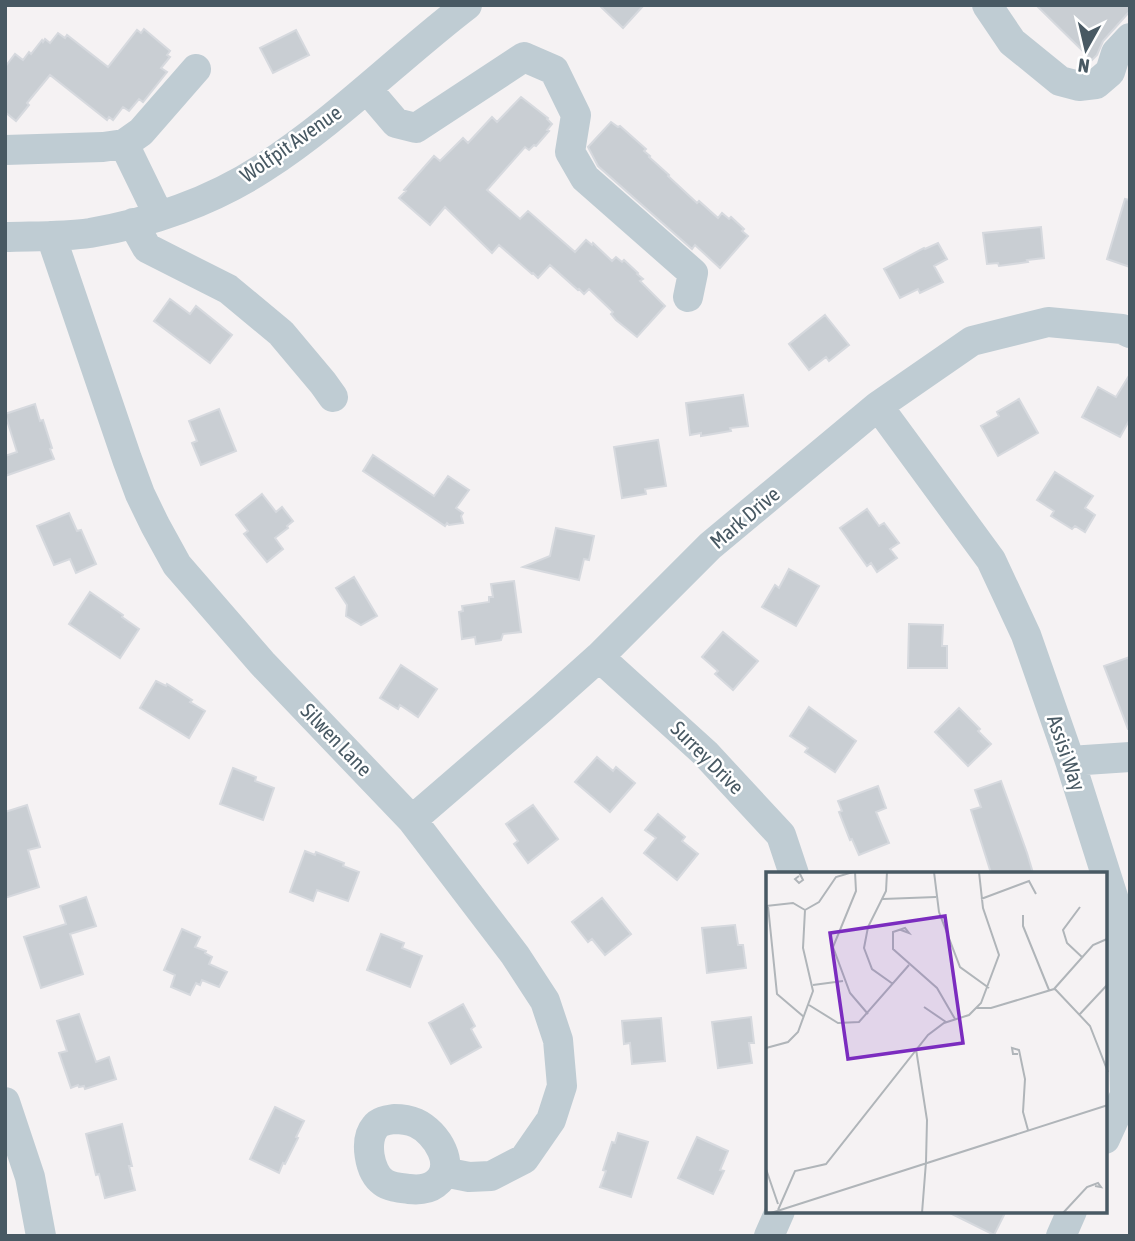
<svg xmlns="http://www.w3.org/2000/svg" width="1135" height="1241" font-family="'Asap Condensed',sans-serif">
  <rect width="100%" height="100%" fill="#f5f2f3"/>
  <path fill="#c9ced3" stroke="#d6d9de" stroke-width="2" d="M599 5H644L623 28Z
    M1036 5H1130V11L1103 41 1097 55 1092 60Z
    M144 29 170 51 167 55 170 57 161 68 167 72 143 102 139 99 129 111 123 107 113 120 109 117 107 120 50 75 27 103 29 105 16 121 5 112V67L15 54 23 60 29 52 31 54 42 40 43 42 45 39 50 43 58 33 65 38 67 35 108 67 137 30 141 33Z
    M296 30 309 55 273 73 260 48Z
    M521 97 548 118 547 119 552 124 547 130 549 131 536 146 534 145 529 150 525 147 487 190 520 219 528 211 575 252 586 240 592 245 593 243 612 261 616 257 622 262 624 260 638 273 637 274 643 279 640 281 665 306 637 337 616 320 611 314 613 312 589 289 584 294 579 289 578 290 550 265 538 278 533 273 532 274 499 245 492 253 445 207 430 225 399 198 406 191 404 190 434 156 440 161 463 138 468 143 492 117 497 122Z
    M611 122 618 127 620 126 646 149 644 151 650 156 649 157 669 175 668 176 697 203 699 201 718 218 722 213 729 219 731 217 744 229 742 231 748 236 720 268 695 245 692 249 598 166 588 147Z
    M1125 199 1130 200V267L1107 259Z
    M1041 227 1044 258 1027 260 1028 262 999 266 998 263 987 264 983 233Z
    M938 243 947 259 934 266 943 282 920 293 918 289 900 298 884 269 924 248 925 249Z
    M170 299 190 314 196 306 232 335 210 363 154 321Z
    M825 315 849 345 829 361 826 357 809 370 789 344Z
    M1130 374V419L1120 437 1082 417 1098 387 1116 397Z
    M743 395 748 426 730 428 731 431 701 436V433L690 435 686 403Z
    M1019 399 1038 433 998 456 981 426 999 416 997 412Z
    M35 404 40 421 43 420 52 448 50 449 54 459 5 476V456L17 452 5 414Z
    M219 409 236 451 201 465 192 443 197 441 189 421Z
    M658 440 666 486 645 489 646 494 622 498 614 447Z
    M373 455 434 496 448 476 469 490 456 508 463 513 461 516 463 523 449 525 447 523 445 526 363 471Z
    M1055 472 1093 496 1085 508 1095 515 1085 532 1075 526 1072 529 1051 516 1054 511 1037 500Z
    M262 494 276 512 282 507 293 521 287 526 288 528 275 538 283 549 267 562 244 534 248 531 236 515Z
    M867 509 879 526 884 523 899 543 890 549 897 558 877 572 871 563 867 566 840 528Z
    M69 513 77 531 81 530 96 564 76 573 70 559 54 565 37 526Z
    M556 528 594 536 589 560 584 559 579 580 523 567 550 556Z
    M789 569 819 586 796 626 762 607 775 585 779 588Z
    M354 577 377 616 361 625 346 616 347 605 336 588Z
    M514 581 521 632 503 634 501 640 476 644 475 637 462 639 459 612 463 611 462 606 489 602V597H493L491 584Z
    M90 592 123 615 122 617 139 629 120 658 69 624Z
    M909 624 943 625 942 646H947V668H908Z
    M723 632 758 661 733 690 715 674 718 671 702 657Z
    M1130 657V729H1128L1104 666Z
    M401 665 437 689 418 717 400 705 398 709 380 698Z
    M156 681 166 686 167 684 192 700 190 702 205 711 189 738 140 708Z
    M809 707 856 741 835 772 805 752 808 748 790 736Z
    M959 708 980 729 978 731 991 744 968 766 935 732Z
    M597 757 613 771 616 767 635 783 610 812 575 782Z
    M233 768 256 777 255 781 274 788 263 820 220 804Z
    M1001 781 1027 853 1033 873H991L971 810 981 807 975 790Z
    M878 786 886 808 876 812 889 843 859 855 852 839 850 840 839 812 842 811 838 801Z
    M27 805 40 847 28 850 39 887 5 898V812Z
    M533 805 558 839 528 863 514 844 518 841 506 824Z
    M658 814 685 837 682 841 698 854 677 880 644 853 656 838 645 830Z
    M305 851 315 855 316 852 344 863 343 866 359 872 348 901 317 890 313 901 290 892Z
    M86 897 96 926 70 934 83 974 41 988 24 937 66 924 60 906Z
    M602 898 631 934 605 955 592 939 588 942 572 922Z
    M735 925 738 945H743L746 968 707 973 702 928Z
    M182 929 200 937 195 947 206 951 205 953 212 957 209 964 227 972 219 987 202 980 200 985 196 983 190 995 171 987 175 975 164 970Z
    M381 934 404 943 402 948 422 956 410 987 367 970Z
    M463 1004 475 1026 471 1029 481 1047 451 1064 429 1023Z
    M79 1014 96 1062 109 1057 116 1079 85 1089 84 1086 79 1087 78 1085 71 1088 59 1053 67 1051 57 1021Z
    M751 1017 754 1043H749L752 1063 718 1068 712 1022Z
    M661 1018 665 1061 632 1064 630 1043 624 1044 622 1021Z
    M275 1107 304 1121 296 1137 298 1138 285 1164 283 1163 279 1173 250 1159Z
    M122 1124 132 1166H129L135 1190 105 1198 99 1174 96 1175 86 1134Z
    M618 1133 648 1142 631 1197 600 1187 606 1171 603 1170 612 1142 615 1143Z
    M697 1137 728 1151 720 1170 724 1171 713 1194 678 1178Z
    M946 1211H1006L994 1235Z"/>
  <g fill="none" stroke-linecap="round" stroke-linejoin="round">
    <path stroke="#bfccd3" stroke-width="30" d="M987 5 1012 42 1060 81 1079 86 1096 84 1110 72 1116 53 1130 38
      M367 89 396 123 416 128 524 57 554 70 576 115 570 152 585 178 693 273 688 297
      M124 144 141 132 196 69
      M5 150 103 147 124 144 159 216
      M133 223 147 248 228 289 281 333 323 383 333 397
      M51 236 127 459 140 494 155 525 177 565 262 663 412 820 515 955 545 1001 558 1040 562 1086 551 1120 524 1159 491 1176 469 1177 444 1172
      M5 237C33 236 62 237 90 233 150 223 212 201 263 168 336 121 398 58 467 5
      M878 406 991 560 1026 635 1070 761 1121 922 1125 1095 1105 1139
      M599 657 705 753 781 835 794 874
      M1070 761 1130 757
      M412 820 542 708 599 657 710 546 878 406 972 341 1048 322 1122 329 1130 333
      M5 1102 30 1177 41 1236
      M394 1119C401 1119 409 1120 416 1123 436 1132 459 1167 435 1184 427 1190 418 1190 409 1189 401 1188 389 1187 383 1182 369 1172 364 1140 375 1127 379 1121 388 1120 394 1119Z
      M769 1236 780 1211
      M1061 1236 1072 1211"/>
  </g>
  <g text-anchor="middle" stroke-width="5" stroke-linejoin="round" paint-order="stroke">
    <g font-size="21" fill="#485963" stroke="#fff">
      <text transform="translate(291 144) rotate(-35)" y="7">Wolfpit Avenue</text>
      <text transform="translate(745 518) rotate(-40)" y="7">Mark Drive</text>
      <text transform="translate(336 740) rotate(46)" y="7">Silwen Lane</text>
      <text transform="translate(1066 753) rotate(71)" y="7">Assisi Way</text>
      <text transform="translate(707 758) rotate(45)" y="7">Surrey Drive</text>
    </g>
  </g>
  <g transform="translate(766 872)">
    <rect width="341" height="341" fill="#f5f2f3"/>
    <path fill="none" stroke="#b0b5b9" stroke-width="2" d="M33 0 37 8 33 11 29 7 33 4M89 0 90 19 67 75 84 121 102 142M121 0 120 19 102 55 98 76 106 97 127 112M168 0 173 40 194 95 223 116M117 27 170 25M215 27 263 9 270 22M0 34 27 31 39 38M2 34 11 122 38 145M314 35 297 58 301 71 317 86M39 38 53 30 70 5 87 0M257 49V43V54L283 118M135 58 143 61 139 56 127 60V77L171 116 189 147M47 113 77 109M289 117 324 154 342 200M43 133 72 151 93 150 143 93M158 135 180 150M211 136H225L288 117 327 73 341 67M313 143 342 112M0 176 22 170 32 160 47 119 37 76 39 38M150 177 161 248 160 290M252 182H247L246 176 253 178 259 207 257 240 262 258M0 297 12 332M12 338 29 299 60 292 162 163 178 151 203 143 215 131 233 83 217 36 213 0M5 341 342 233M156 341 160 290M297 341 321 315 332 311 335 315 329 314"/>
    <path fill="#7b2cbf" fill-opacity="0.15" stroke="#7b2cbf" stroke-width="3.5" d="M179 44 197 171 82 187 64 61Z"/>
    <rect width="341" height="341" fill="none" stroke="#485963" stroke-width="3.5"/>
  </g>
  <rect width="1135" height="1241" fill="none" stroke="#485963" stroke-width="14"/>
  <g transform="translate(1086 49) rotate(188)" stroke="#ffffff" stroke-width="5" paint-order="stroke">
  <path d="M0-5L12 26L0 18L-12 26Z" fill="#485963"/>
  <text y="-10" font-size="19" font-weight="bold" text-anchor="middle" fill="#485963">N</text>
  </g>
</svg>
